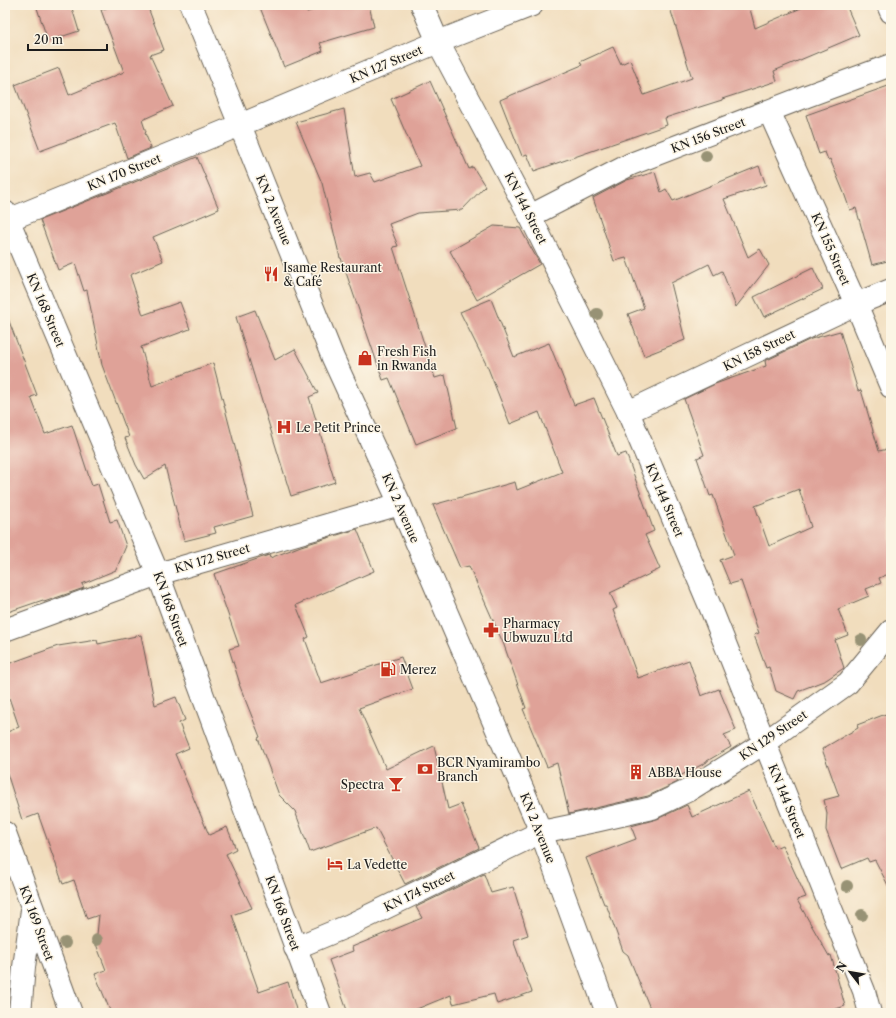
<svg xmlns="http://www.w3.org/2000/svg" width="896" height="1018" font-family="'Libre Caslon Text',serif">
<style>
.building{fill:#dfa298;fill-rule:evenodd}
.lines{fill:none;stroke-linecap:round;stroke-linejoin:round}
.minor-casing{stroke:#676054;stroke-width:24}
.secondary-casing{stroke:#676054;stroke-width:24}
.minor{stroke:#fff;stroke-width:22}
.secondary{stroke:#fff;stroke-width:22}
.tree{fill:#979274}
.labels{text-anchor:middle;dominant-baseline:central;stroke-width:3;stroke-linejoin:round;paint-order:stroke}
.street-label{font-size:12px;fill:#1c1c1c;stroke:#fcf5e5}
.poi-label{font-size:12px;fill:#1c1c1c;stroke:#fcf5e5;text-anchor:start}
</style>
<rect width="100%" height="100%" fill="#fcf5e5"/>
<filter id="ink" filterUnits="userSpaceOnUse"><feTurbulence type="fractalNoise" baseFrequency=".025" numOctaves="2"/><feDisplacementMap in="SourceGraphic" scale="8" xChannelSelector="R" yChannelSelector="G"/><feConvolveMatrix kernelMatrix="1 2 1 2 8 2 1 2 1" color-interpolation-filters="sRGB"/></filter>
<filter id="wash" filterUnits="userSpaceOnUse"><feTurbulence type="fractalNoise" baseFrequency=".012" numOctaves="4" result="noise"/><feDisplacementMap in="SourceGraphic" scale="16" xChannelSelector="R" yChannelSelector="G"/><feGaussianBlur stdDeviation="0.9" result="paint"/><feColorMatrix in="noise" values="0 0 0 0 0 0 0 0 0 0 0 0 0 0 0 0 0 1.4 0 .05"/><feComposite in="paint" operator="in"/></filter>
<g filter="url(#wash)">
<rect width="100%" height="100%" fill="#f1ddbd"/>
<g id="blocks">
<g class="building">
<polygon points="36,5 71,5 79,31 48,41"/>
<polygon points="114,5 147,5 164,50 150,55 173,106 142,120 146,132 145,133 151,148 127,158 115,123 40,151 15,85 59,68 69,95 124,72 101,10"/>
<polygon points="259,5 304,5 307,12 330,5 369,5 374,27 320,43 323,51 284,67"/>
<polygon points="669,5 749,5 755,28 808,5 846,5 859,35 774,71 777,81 722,99 722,100 665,118 667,125 534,171 527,154 522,156 500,100 582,65 580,62 613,47 621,64 630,60 644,95 692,78"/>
<polygon points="430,81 469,169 473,167 485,186 462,210 418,213 389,224 398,246 393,247 435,378 445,375 457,428 416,444 389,378 383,380 341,258 340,258 322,183 296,122 344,109 355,177 370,173 375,182 420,166 391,99"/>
<polygon points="891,85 891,260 872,265 856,208 850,210 844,193 830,159 828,160 825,152 819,154 806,115"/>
<polygon points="197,157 219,209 153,237 163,261 130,275 143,315 180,302 190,329 141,347 152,386 213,363 253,516 214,527 216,533 184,541 165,466 144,479 136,465 125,438 129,437 102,365 87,290 84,291 75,263 58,270 40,220"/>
<polygon points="759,166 766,185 724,199 748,257 760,249 769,265 736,307 722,271 714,275 709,264 671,283 685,340 644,356 628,314 644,308 626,258 614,261 593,198 627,180 655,172 661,192 666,189 673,201"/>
<polygon points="494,226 520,228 540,264 477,300 450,251"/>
<polygon points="813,268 823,289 764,317 754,297"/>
<polygon points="491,299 514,357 549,343 574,405 594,398 617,456 626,453 654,531 645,535 660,569 610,593 617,608 613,610 638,678 689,660 701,696 719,689 736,730 724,735 731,747 707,761 707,762 676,778 678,782 648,796 569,814 557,763 547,767 523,709 526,708 504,645 469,566 460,568 433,505 515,482 517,490 562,472 539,412 510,424 488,368 460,312"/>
<polygon points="255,310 275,360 295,349 318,393 309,397 335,482 291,496 236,317"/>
<polygon points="7,316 37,395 31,397 45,434 72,425 92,486 98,484 110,522 117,520 126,546 116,570 82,584 84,588 44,602 43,600 5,613 5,317"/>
<path d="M840 331 858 391 861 390 879 451 888 449 891 461V573L879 578 881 583 866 589 869 596 838 609 848 635 835 640 844 668 826 680 798 691 794 699 776 691 769 667 766 668 754 635 759 633 741 581 730 584 720 560 734 555 713 495 710 496 697 458 704 455 684 399 715 384 766 366 765 361 811 339ZM799 489 811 527 769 546 755 506Z"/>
<polygon points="357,529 374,571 296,605 309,637 305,639 321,683 401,657 413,689 359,708 386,769 434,746 448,809 461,804 479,848 405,884 376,828 310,852 295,811 279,795 258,738 260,737 239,684 240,684 229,649 239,646 214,574 269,555 270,558 301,546"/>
<polygon points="141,635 155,705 176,697 185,720 179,723 189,748 175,754 209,835 227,827 236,849 226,854 252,908 232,915 259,992 288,982 297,1013 111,1013 95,974 106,970 96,944 99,915 87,919 74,880 63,884 38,814 22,820 5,767 5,733 19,727 5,686 5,665 58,646 97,640 98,644"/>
<polygon points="891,712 891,891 875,860 869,862 867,858 841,869 826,830 827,813 824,800 839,796 822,749 858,728 857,725"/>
<polygon points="749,791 775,848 782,845 806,897 797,900 829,956 831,955 845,1006 824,1013 652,1013 628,955 623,951 606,904 604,904 586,858 636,839 631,826 657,819 687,805 692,817"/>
<polygon points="484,874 491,893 513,887 528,935 513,940 532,992 497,1004 494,994 453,1004 451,995 407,1013 348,1013 329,960 353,951 352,947 422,918 416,907"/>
</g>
</g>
</g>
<g filter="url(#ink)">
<use href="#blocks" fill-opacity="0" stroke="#676054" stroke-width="1"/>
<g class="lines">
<g class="minor-casing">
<g id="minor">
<polyline points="422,5 438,42 530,216 628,412 712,611 864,991 870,1013"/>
<polyline points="888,5 891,12"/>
<polyline points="769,111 856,304 891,387"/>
<polyline points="5,212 158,574 320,1013"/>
<polyline points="530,216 631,164 807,96 891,65"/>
<polyline points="8,220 240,125 438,42 532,5"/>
<polyline points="628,412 856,304 891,290"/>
<polyline points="5,630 158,574 400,504"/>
<polyline points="5,833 71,1013"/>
<polyline points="295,948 350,925 541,832 595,821 652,808 689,790 764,743 848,683 891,631"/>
<polyline points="20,1013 24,967 32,910"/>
</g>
</g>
<g class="secondary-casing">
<polyline id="secondary" points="191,5 240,125 333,358 400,504 541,832 607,1013"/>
</g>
<use href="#minor" class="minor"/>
<use href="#secondary" class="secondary"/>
</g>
<g class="tree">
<circle cx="706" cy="156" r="6"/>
<circle cx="597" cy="314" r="6"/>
<circle cx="861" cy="640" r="6"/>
<circle cx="847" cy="886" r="6"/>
<circle cx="862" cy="915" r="6"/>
<circle cx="97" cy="940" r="6"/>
<circle cx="65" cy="943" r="6"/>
</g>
</g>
<defs>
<g id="restaurant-bare" transform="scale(1.2)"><path d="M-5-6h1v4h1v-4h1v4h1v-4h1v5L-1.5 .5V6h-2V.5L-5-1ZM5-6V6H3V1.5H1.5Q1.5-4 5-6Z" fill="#c8321e" stroke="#fcf5e5" stroke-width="2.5" paint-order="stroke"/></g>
<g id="shop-bare" transform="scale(1.2)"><path d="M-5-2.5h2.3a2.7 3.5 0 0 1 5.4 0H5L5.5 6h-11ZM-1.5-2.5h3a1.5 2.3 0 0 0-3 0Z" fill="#c8321e" stroke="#fcf5e5" stroke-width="2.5" paint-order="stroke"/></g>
<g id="hospital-bare" transform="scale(1.2)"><path d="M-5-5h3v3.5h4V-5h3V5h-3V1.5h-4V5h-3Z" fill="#c8321e" stroke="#fcf5e5" stroke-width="2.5" paint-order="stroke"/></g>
<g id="pharmacy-bare" transform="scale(1.2)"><path d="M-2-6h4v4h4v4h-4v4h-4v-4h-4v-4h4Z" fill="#c8321e" stroke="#fcf5e5" stroke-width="2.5" paint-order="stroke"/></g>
<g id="fuel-bare" transform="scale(1.2)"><path d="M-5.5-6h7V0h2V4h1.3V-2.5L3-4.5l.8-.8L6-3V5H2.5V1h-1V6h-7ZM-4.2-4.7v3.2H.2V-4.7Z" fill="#c8321e" stroke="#fcf5e5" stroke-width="2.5" paint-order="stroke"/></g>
<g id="bank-bare" transform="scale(1.2)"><path d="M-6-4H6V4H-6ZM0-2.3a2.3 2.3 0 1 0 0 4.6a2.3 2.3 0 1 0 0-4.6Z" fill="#c8321e" stroke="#fcf5e5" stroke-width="2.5" paint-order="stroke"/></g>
<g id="building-bare" transform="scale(1.2)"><path d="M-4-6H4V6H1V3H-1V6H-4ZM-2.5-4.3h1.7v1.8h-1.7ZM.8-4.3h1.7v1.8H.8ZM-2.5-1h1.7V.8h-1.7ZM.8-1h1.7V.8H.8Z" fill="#c8321e" stroke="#fcf5e5" stroke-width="2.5" paint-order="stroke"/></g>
<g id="bar-bare" transform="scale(1.2)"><path d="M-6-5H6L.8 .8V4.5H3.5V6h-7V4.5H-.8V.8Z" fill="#c8321e" stroke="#fcf5e5" stroke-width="2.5" paint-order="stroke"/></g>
<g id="hotel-bare" transform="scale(1.2)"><path d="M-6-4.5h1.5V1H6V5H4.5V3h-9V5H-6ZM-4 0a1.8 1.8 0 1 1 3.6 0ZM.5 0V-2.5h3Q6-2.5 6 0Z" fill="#c8321e" stroke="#fcf5e5" stroke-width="2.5" paint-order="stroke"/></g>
</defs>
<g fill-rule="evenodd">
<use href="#restaurant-bare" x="271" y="274"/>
<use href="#shop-bare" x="365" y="358"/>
<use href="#hospital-bare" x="284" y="427"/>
<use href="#pharmacy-bare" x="491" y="630"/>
<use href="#fuel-bare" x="388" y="669"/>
<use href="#bank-bare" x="425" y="769"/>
<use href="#building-bare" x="636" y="772"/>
<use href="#bar-bare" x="396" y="784"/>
<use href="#hotel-bare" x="335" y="864"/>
</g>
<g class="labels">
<g class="street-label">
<text transform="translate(386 64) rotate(-23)">KN 127 Street</text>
<text transform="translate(708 135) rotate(-21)">KN 156 Street</text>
<text transform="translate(124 172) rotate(-22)">KN 170 Street</text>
<text transform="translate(526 208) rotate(63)">KN 144 Street</text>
<text transform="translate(274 210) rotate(68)">KN 2 Avenue</text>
<text transform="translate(831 249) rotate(66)">KN 155 Street</text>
<text transform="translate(46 310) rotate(67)">KN 168 Street</text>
<text transform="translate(759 350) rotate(-26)">KN 158 Street</text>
<text transform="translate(665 500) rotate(67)">KN 144 Street</text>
<text transform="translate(401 508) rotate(66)">KN 2 Avenue</text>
<text transform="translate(212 558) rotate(-16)">KN 172 Street</text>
<text transform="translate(171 609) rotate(70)">KN 168 Street</text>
<text transform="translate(773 735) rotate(-34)">KN 129 Street</text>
<text transform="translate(787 801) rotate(68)">KN 144 Street</text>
<text transform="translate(538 828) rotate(68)">KN 2 Avenue</text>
<text transform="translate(419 891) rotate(-26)">KN 174 Street</text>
<text transform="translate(283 913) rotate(70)">KN 168 Street</text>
<text transform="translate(37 923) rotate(70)">KN 169 Street</text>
</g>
<g class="poi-label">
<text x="283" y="267">Isame Restaurant<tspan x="283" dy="14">&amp; Café</tspan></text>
<text x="377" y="351">Fresh Fish<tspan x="377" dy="14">in Rwanda</tspan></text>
<text x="296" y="427">Le Petit Prince</text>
<text x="503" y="623">Pharmacy<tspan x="503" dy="14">Ubwuzu Ltd</tspan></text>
<text x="400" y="669">Merez</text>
<text x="437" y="762">BCR Nyamirambo<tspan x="437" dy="14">Branch</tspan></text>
<text x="648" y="772">ABBA House</text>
<text x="384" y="784" text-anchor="end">Spectra</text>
<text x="347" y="864">La Vedette</text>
</g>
</g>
<rect width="896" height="1018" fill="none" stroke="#fcf5e5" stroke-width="20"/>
<g transform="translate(850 972) rotate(301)" stroke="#fcf5e5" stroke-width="3" paint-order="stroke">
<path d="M0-3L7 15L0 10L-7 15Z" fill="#1c1c1c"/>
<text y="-6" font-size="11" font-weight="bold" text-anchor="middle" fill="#1c1c1c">N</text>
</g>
<path d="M28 44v6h79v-6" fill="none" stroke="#1c1c1c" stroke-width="2"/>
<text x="34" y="44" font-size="12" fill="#1c1c1c" stroke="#fcf5e5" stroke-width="3" paint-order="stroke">20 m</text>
</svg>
